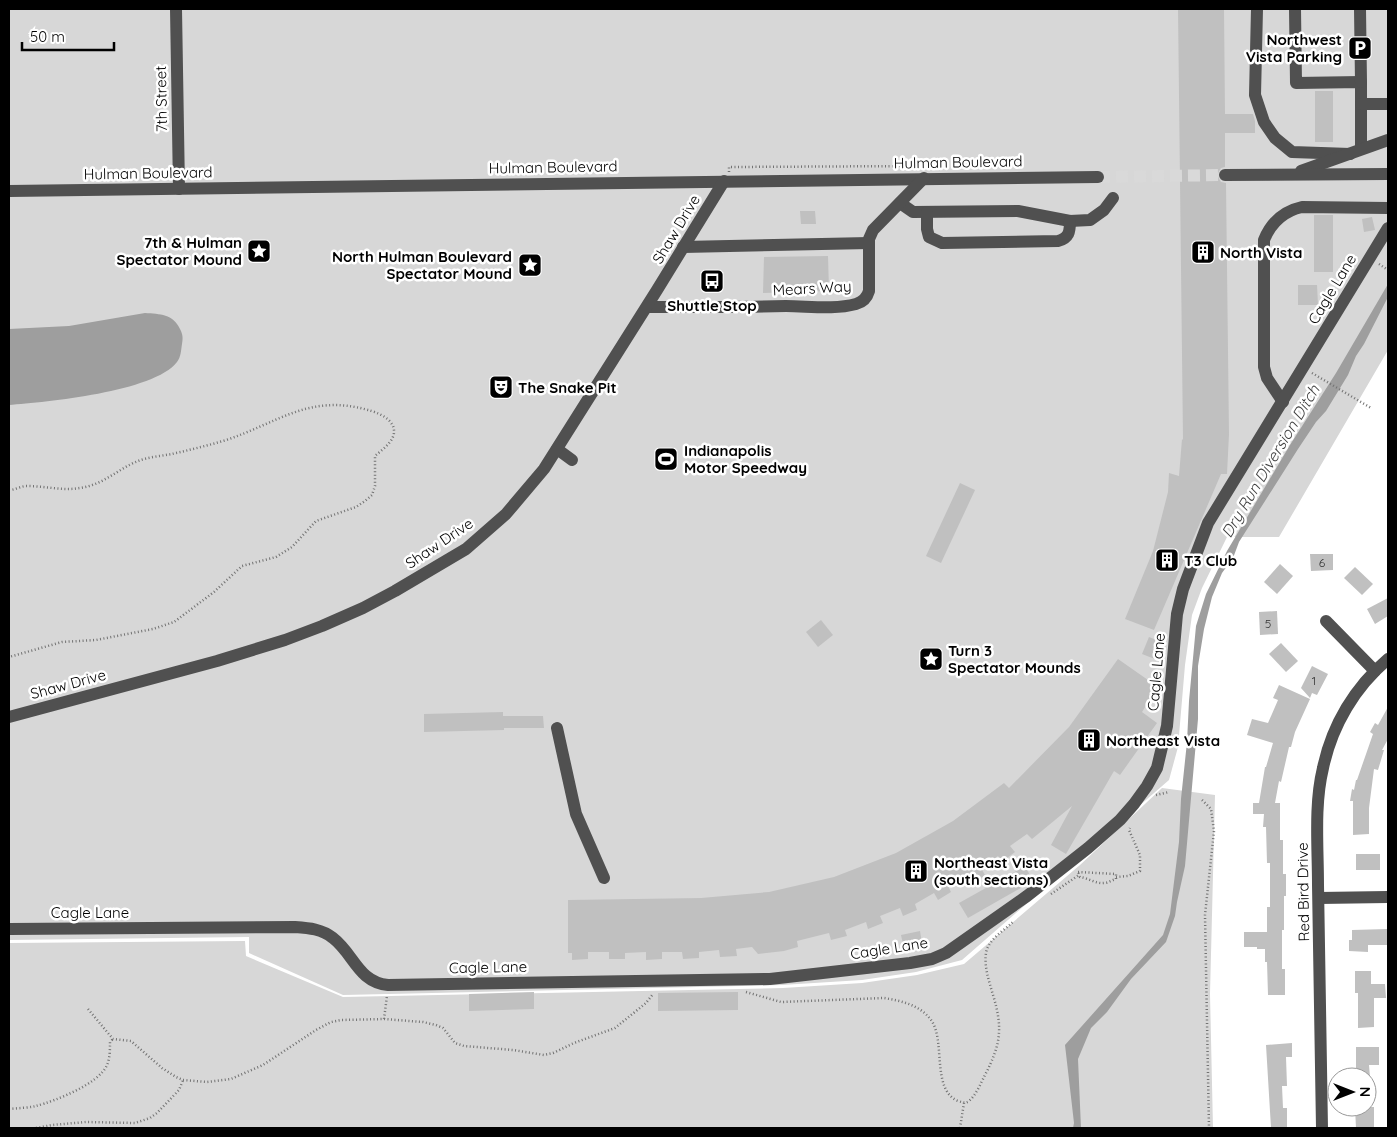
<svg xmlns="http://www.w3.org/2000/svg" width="1397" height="1137" font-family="Quicksand,sans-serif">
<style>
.green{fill:#d7d7d7}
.water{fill:#9e9e9e}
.building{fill:#c0c0c0}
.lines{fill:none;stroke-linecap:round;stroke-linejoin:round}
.minor-tunnel{stroke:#d9d9d9;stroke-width:12;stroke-dasharray:12 6;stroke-linecap:butt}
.path{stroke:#727272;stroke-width:2.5;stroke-dasharray:1 2.5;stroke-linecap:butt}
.minor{stroke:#505050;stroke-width:12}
.labels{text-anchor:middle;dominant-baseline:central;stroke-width:5;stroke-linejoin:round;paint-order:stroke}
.number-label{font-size:12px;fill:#303030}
.poi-label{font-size:15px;font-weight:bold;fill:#000;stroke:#fff;text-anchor:start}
.street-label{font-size:15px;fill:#000;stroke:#fff}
.water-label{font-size:16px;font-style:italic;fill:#3f3f3f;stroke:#fff}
</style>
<rect width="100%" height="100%" fill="#fff"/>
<g class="green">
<polygon points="9,9 1388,9 1388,350 1279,537 1227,537 1202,588 1192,615 1185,665 1178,747 1169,780 962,960 916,972 862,980 782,985 343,995 249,953 249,937 9,940"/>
<polygon points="1162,788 1215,795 1210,994 1213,1128 9,1128 9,943 245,941 246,956 343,997 783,988 862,983 917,975 964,964 1080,865"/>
</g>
<g class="water">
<polygon points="1388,284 1388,297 1364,344 1356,356 1348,375 1326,411 1316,422 1298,449 1239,542 1233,558 1222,573 1212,597 1204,629 1198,666 1198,719 1185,866 1177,902 1175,916 1166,942 1131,979 1107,1012 1091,1028 1078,1059 1081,1128 1073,1128 1074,1123 1065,1045 1163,935 1170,914 1179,842 1181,799 1187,742 1189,701 1196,626 1206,594 1227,551 1290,445 1336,373"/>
<path d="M145 313C160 314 173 314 180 329 183 335 183 338 182 344 181 350 181 357 177 362 154 392 46 402 9 405V329L69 326Z"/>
</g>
<g class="building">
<polygon points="1178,9 1224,9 1225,114 1253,114 1255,121 1255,133 1225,133 1225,167 1221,168 1217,175 1221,182 1226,183 1229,434 1227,474 1221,474 1154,630 1125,619 1153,551 1168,492 1169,473 1179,476 1182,439 1183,440"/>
<rect x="1315" y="91" width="18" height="51"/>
<polygon points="800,211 815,211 816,224 801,224"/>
<rect x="1314" y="215" width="19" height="57"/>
<polygon points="1372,217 1375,230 1364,232 1362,219"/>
<polygon points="828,256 829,291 763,293 764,257"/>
<polygon points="1298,285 1317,285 1318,305 1298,305"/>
<polygon points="960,483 975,490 941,563 926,556"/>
<polygon points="1310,554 1333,554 1333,570 1311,571"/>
<polygon points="1280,564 1293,576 1277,594 1264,582"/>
<polygon points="1355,567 1373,584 1362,595 1344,578"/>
<polygon points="1388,598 1388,616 1375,624 1367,609"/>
<polygon points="1277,611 1278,634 1260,635 1259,612"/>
<polygon points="821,620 833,635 818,647 806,632"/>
<polygon points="1149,637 1166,644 1160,661 1142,654"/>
<polygon points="1281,643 1298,661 1286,672 1269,654"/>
<polygon points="1118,659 1158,687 1142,712 1157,723 1120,775 1114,771 1066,854 1051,845 1072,806 1032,839 1027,834 1010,846 1015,852 1002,862 998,856 981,868 985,875 971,885 966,876 948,886 951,892 938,900 934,893 915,904 917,910 903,916 900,908 880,916 883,923 868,929 866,922 845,930 847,936 831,940 829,933 797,941 798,947 784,951 758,954 752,947 736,949 737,956 720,957 719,950 699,952 699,958 683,959 682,952 662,952 662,959 646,960 646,952 625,953 625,959 609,959 609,952 588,952 588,959 572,960 572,953 568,953 568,900 701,898 769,892 834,877 896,853 953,821 1004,783 1009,788 1069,727"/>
<polygon points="1312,666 1328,674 1317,695 1312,693 1310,698 1301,688"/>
<polygon points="1279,685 1310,699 1295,732 1291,747 1289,747 1281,782 1279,781 1275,803 1280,803 1280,840 1283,840 1283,874 1286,874 1286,896 1284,896 1284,930 1282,930 1282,969 1285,969 1285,995 1268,995 1267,962 1265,962 1265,949 1257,949 1257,947 1244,947 1244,932 1267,932 1267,907 1270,907 1270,863 1267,863 1266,827 1263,827 1264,814 1253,814 1253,803 1259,803 1265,767 1266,767 1273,743 1247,735 1252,719 1268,723 1278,700 1273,698"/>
<polygon points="1388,707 1388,739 1382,750 1384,750 1378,770 1374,769 1369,808 1369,834 1353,835 1353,801 1350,801 1352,789 1354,790 1356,780 1357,780 1373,734 1370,732 1375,723 1378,725"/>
<polygon points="503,712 503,716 543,716 544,728 504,728 504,730 424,732 424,714"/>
<rect x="1356" y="854" width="24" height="16"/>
<polygon points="1025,866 1033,881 968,918 959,903"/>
<polygon points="1388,929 1388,945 1368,945 1368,952 1349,951 1349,940 1352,940 1352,930"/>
<polygon points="920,931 923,950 905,953 901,935"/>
<polygon points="1355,971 1371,971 1371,984 1385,984 1386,998 1374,998 1374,1027 1358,1028 1358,993 1355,993"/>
<polygon points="534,992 534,1009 469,1011 469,994"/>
<polygon points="738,992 738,1010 658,1011 658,993"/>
<polygon points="1292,1043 1292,1057 1286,1057 1287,1086 1282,1086 1283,1108 1287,1108 1287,1128 1271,1128 1266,1045"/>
<polygon points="1356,1047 1379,1047 1379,1065 1369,1065 1370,1077 1356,1077"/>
<polygon points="1355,1107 1374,1107 1374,1128 1356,1128"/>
</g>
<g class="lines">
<polyline class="minor-tunnel" points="1098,177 1225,175"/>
<g class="path">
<polyline points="729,172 729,167 922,166"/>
<polyline points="1379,264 1388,270"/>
<polyline points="1312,373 1371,408"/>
<path d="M9 490C15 490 21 486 27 486 45 486 63 491 80 488 103 485 118 469 138 461 148 457 161 456 172 454 189 450 206 446 223 441 277 424 308 393 368 410 376 412 389 417 393 426 398 439 384 448 375 456V486L372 495 365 501 356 507 316 521 292 547 276 557 242 566 214 592 174 622 153 629 96 640 62 642 9 657"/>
<polyline points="1156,795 1169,792"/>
<polyline points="1202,800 1211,809 1214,831 1205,915 1209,1128"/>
<path d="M1078 872 1116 874V879C1112 880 1108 883 1104 883 1096 884 1088 878 1080 877Z"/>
<polyline points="1116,877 1128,876 1140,871 1140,855 1129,830 1130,828"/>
<polyline points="1051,894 1079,875"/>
<path d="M746 992 781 1002 884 998C902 1001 920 1005 931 1020 946 1040 931 1090 958 1101 962 1102 965 1104 969 1101 976 1095 981 1083 985 1075 1001 1044 1003 1028 993 995 989 981 984 967 986 953 988 940 1003 931 1013 922"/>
<polyline points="88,1009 113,1039 131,1041 162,1068 176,1077 183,1080 207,1082 231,1079 263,1065 316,1030 331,1022 341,1020 384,1019 387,996"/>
<polyline points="384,1019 423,1022 436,1025 443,1028 455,1043 464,1046 513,1050 544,1055 553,1053 574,1043 615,1028 646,1003 653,994"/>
<path d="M9 1109C18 1108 28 1108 36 1106 55 1101 99 1084 107 1065 110 1058 110 1049 110 1042L113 1039"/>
<polyline points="36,1128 52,1125 86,1122 135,1123 150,1118 157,1113 179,1090 183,1080"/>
<polyline points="960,1128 964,1103"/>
</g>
<g class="minor">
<polyline points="176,9 179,189"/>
<polyline points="1257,9 1255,95 1264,122 1275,138 1292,152 1350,154"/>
<polyline points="1295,9 1296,83 1361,82 1361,149"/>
<polyline points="1360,9 1361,82"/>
<polyline points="1361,104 1388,104"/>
<polyline points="1301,171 1388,140"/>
<polyline points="1225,175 1388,174"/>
<polyline points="9,191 1098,177"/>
<polyline points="900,203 913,212 1018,211 1070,221 1090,220 1104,210 1113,198"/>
<path d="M927 212V229L929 237 942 243 1058 241C1069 238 1070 232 1070 221"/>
<polyline points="683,247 869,243"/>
<path d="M647 307C693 307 740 307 786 306 808 306 834 310 856 304 863 302 867 298 869 291V239L873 230 924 178"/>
<path d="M1283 402 1267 378 1264 367V240C1271 223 1284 211 1302 207L1388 208"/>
<polyline points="557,449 572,460"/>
<polyline points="1326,621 1375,671"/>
<polyline points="9,717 217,661 285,640 322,626 363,608 395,591 466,549 506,514 544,469 657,290 724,181"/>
<polyline points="557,728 576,814 604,878"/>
<polyline points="1319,898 1388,897"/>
<path d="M9 929 295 927C309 928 322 929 333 938 354 954 358 982 388 985L770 979 910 963 932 959 946 953 1027 896 1088 848 1120 820 1134 804 1147 786 1157 768 1167 726 1177 614 1183 589 1208 523 1388 228"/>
<path d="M1322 1128C1321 1047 1319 966 1318 885 1318 846 1314 805 1323 768 1332 725 1355 687 1388 659"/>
</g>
</g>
<defs>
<g id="parking-square" transform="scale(1.25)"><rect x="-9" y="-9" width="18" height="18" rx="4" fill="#000" stroke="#fff"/><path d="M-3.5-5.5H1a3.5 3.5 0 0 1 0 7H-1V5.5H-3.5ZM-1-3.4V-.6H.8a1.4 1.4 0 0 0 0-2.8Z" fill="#fff"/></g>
<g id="sight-square" transform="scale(1.25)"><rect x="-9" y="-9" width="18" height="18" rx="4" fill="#000" stroke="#fff"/><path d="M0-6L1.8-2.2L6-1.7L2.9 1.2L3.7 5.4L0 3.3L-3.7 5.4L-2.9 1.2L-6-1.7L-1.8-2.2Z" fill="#fff"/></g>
<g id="building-square" transform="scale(1.25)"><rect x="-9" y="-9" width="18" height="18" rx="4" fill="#000" stroke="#fff"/><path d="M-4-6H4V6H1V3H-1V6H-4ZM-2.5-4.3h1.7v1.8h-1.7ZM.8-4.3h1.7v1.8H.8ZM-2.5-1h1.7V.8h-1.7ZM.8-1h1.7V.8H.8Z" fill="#fff"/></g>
<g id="bus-square" transform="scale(1.25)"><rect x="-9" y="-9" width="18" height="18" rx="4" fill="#000" stroke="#fff"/><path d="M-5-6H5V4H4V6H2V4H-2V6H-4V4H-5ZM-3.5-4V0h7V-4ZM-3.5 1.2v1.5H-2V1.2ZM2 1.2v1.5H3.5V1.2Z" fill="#fff"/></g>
<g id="theatre-square" transform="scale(1.25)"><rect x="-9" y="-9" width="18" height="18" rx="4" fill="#000" stroke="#fff"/><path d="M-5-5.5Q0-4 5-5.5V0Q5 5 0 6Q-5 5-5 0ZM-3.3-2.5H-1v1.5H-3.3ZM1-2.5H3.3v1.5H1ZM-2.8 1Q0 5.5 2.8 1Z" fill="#fff"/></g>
<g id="stadium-square" transform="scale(1.25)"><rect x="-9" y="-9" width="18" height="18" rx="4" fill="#000" stroke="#fff"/><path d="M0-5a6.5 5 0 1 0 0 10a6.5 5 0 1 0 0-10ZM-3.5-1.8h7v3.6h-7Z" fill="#fff"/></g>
</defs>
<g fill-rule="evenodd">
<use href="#parking-square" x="1360" y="48"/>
<use href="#sight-square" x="259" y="251"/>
<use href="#building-square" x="1203" y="252"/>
<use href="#sight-square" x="530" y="265"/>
<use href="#bus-square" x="712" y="281"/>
<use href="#theatre-square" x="501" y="387"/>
<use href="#stadium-square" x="666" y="459"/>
<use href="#building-square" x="1167" y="560"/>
<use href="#sight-square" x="931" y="659"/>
<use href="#building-square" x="1089" y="740"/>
<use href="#building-square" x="916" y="871"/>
</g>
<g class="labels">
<g class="number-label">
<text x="1322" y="562">6</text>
<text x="1268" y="623">5</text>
<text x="1314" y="680">1</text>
</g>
<g class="poi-label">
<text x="1342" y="39" text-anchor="end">Northwest<tspan x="1342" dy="17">Vista Parking</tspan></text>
<text x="242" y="242" text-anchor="end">7th &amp; Hulman<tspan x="242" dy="17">Spectator Mound</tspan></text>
<text x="1220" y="252">North Vista</text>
<text x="512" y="256" text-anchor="end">North Hulman Boulevard<tspan x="512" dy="17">Spectator Mound</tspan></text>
<text x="712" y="305" text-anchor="middle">Shuttle Stop</text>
<text x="518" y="387">The Snake Pit</text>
<text x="684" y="450">Indianapolis<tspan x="684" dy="17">Motor Speedway</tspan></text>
<text x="1184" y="560">T3 Club</text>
<text x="948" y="650">Turn 3<tspan x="948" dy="17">Spectator Mounds</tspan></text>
<text x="1106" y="740">Northeast Vista</text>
<text x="934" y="862">Northeast Vista<tspan x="934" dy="17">(south sections)</tspan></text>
</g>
<g class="street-label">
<text transform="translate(161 99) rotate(-91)">7th Street</text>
<text transform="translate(958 162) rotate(-1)">Hulman Boulevard</text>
<text transform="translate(553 167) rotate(-1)">Hulman Boulevard</text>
<text transform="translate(148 173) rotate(-1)">Hulman Boulevard</text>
<text transform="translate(676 229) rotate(-59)">Shaw Drive</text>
<text transform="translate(812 288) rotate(-3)">Mears Way</text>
<text transform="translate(1332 289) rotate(-59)">Cagle Lane</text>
<text transform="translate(439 543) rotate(-34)">Shaw Drive</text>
<text transform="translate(1156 672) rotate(-85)">Cagle Lane</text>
<text transform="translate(68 684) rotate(-15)">Shaw Drive</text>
<text transform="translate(1303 892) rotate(-91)">Red Bird Drive</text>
<text x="90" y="912">Cagle Lane</text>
<text transform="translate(889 948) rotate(-9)">Cagle Lane</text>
<text transform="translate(488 967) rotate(-1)">Cagle Lane</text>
</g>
<g class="water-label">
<text transform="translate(1270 461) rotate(-59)">Dry Run Diversion Ditch</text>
</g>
</g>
<rect width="1397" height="1137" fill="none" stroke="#000000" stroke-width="20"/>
<g transform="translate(1352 1092) rotate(90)"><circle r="24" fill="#ffffff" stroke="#999999"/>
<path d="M0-4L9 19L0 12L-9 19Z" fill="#000000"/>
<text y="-8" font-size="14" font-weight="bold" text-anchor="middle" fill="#000000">N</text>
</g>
<path d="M22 42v8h92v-8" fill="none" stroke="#000000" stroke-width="2.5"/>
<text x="30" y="42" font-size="15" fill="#000000" stroke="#ffffff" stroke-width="4" paint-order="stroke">50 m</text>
</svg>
